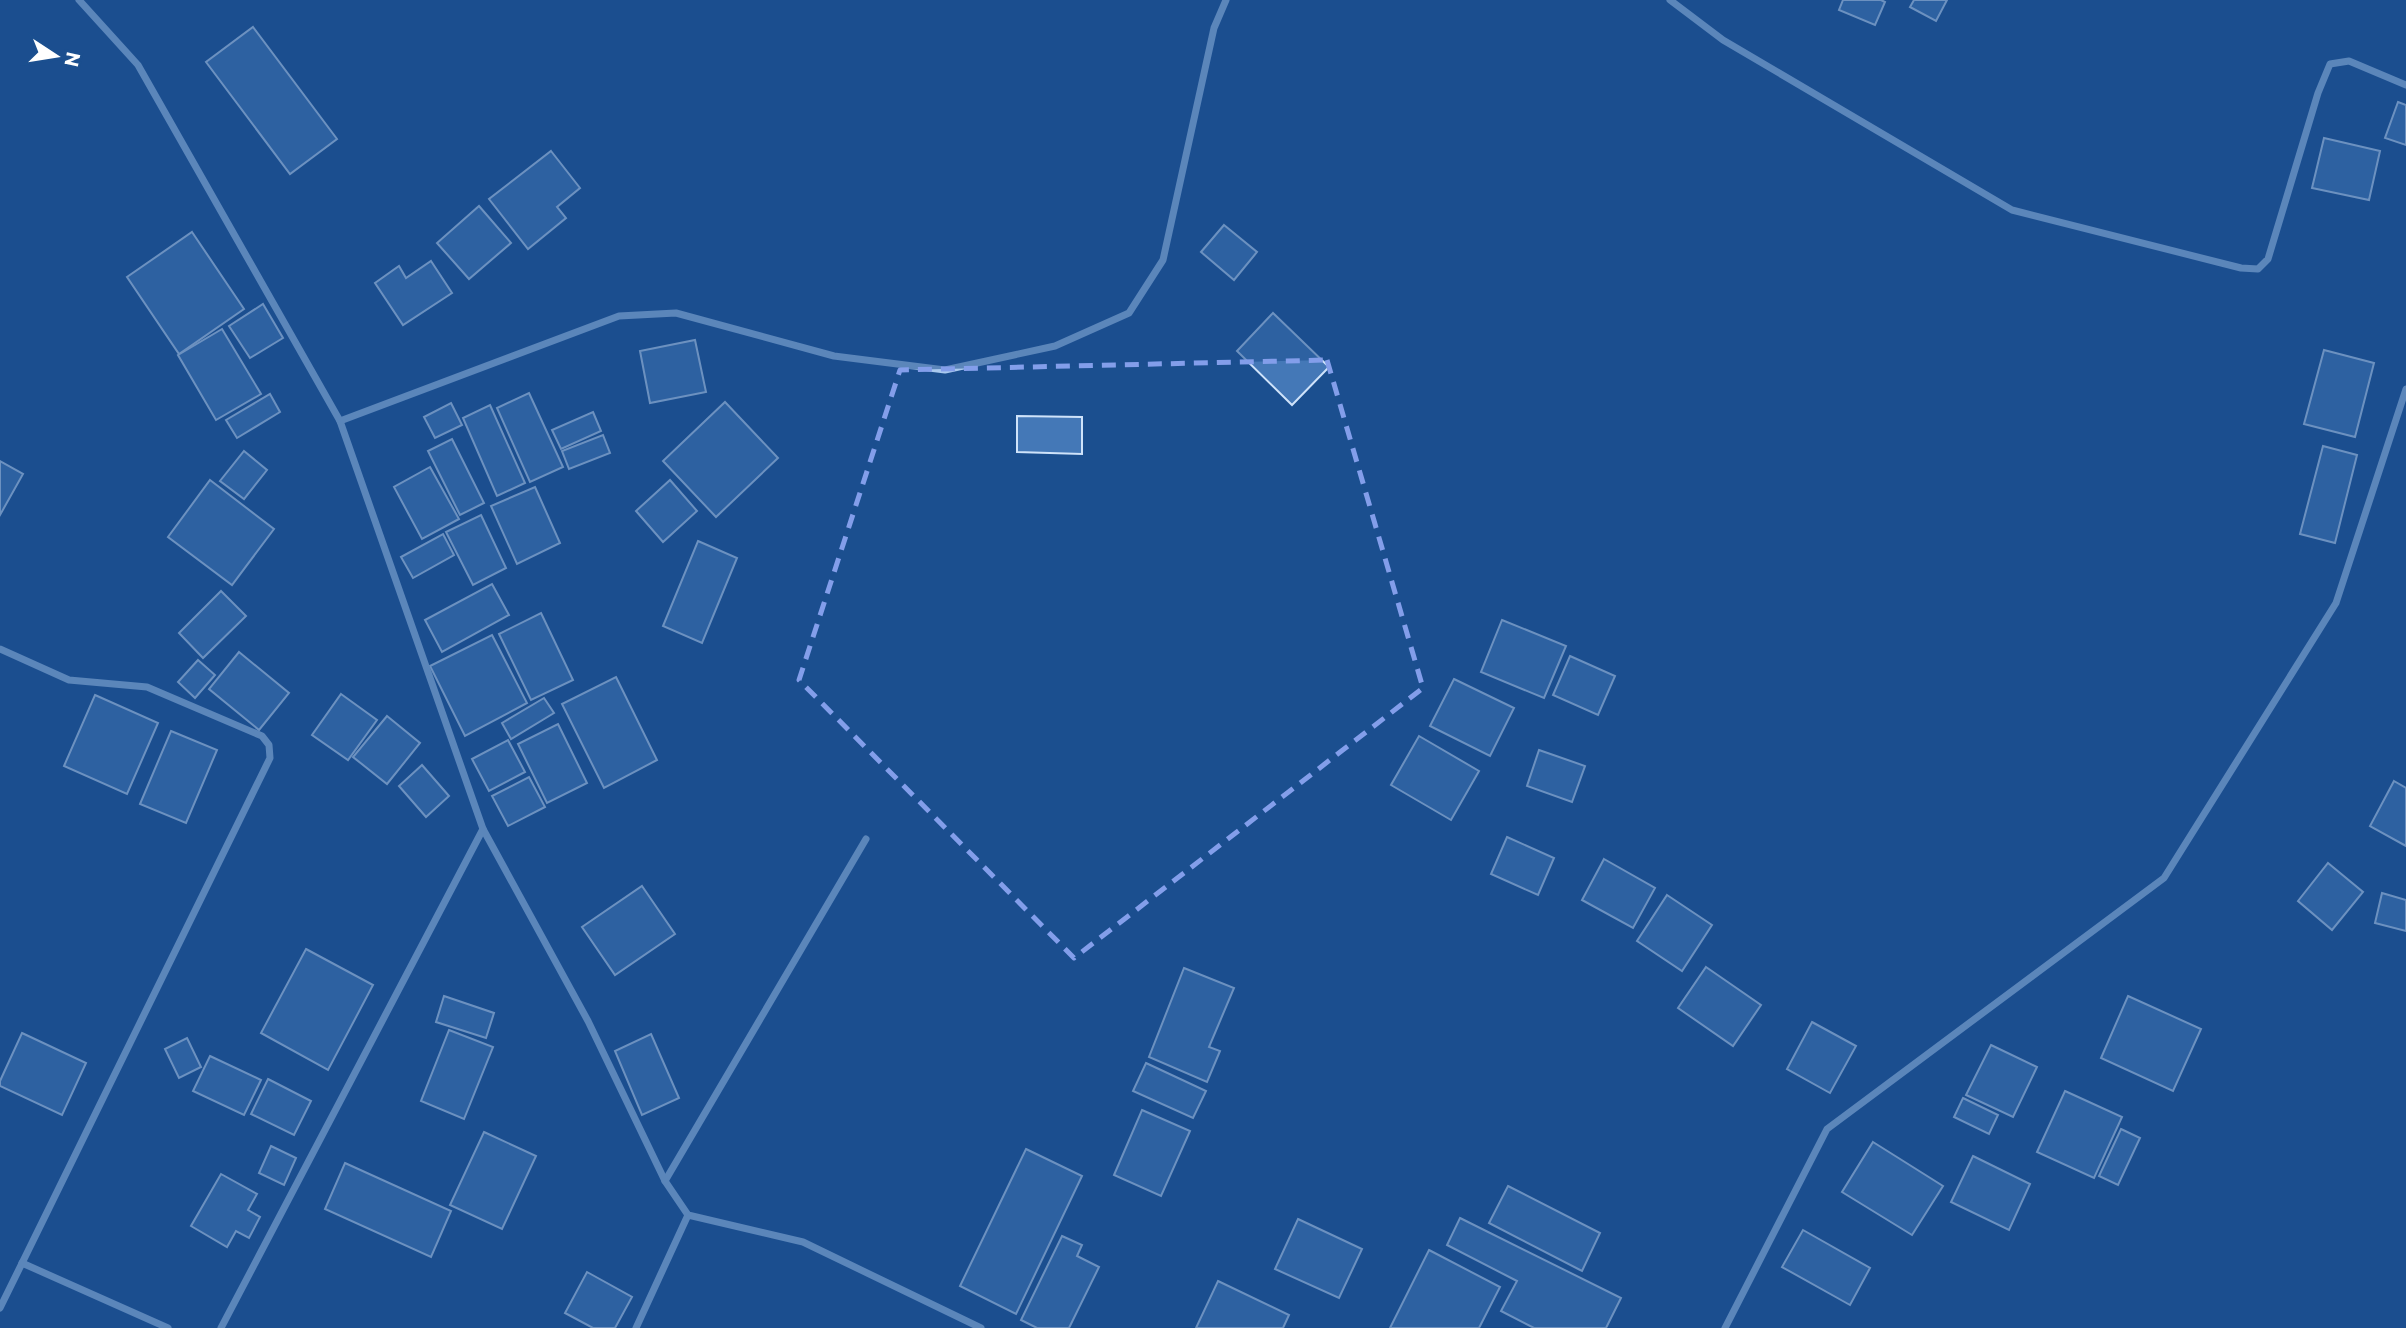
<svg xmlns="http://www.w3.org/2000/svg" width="2406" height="1328" font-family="Commissioner,sans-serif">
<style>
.building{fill:#4478b7;stroke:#cfe3fa;stroke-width:2}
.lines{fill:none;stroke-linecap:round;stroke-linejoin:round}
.street{stroke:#a9c9ee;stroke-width:7}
.marked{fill:none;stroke:#839eea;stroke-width:5;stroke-dasharray:14 9;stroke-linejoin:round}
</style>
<rect width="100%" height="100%" fill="#1b4f8f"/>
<g class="building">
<polygon points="1843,0 1881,0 1885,2 1875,25 1839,10"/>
<polygon points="1914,0 1947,0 1936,21 1910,7"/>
<polygon points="253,27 337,139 290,174 206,62"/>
<polygon points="2398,102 2406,105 2406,145 2385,138"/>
<polygon points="2324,138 2380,151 2369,200 2312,188"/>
<polygon points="551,151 580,188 557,207 566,218 528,249 489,199"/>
<polygon points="479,206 511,243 469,279 437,243"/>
<polygon points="1224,225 1257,252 1234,280 1201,252"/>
<polygon points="192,232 244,309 179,354 127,277"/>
<polygon points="431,261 452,293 403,325 375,283 399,266 406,278"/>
<polygon points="263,304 283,338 250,358 229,326"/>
<polygon points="1273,313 1329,367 1292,405 1237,351"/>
<polygon points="222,329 261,394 216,420 178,355"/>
<polygon points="695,340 706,392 650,403 640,351"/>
<polygon points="2324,350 2374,363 2355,437 2304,424"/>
<polygon points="529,393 563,467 530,482 497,408"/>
<polygon points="270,394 280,412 237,438 226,420"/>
<polygon points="725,402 778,458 716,517 663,461"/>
<polygon points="451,403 462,425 435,438 424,417"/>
<polygon points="490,405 525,483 497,496 463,418"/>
<polygon points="593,412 601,431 561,449 552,430"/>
<polygon points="1017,416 1082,417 1082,454 1017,452"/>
<polygon points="603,435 610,453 569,469 562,451"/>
<polygon points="452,439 484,503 460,515 428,451"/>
<polygon points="2323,446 2357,455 2335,543 2300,534"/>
<polygon points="244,451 267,470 244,499 220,481"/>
<polygon points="0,461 23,474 0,515"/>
<polygon points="430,467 459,519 422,539 394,487"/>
<polygon points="210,480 274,529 232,585 168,537"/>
<polygon points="670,480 697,511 663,542 636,511"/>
<polygon points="535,487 560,543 517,564 491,506"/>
<polygon points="481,515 506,568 473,585 446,532"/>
<polygon points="443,534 454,555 413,578 401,557"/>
<polygon points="698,541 737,558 702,643 663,626"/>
<polygon points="492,584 509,615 442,652 425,620"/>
<polygon points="221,591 246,616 203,658 179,633"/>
<polygon points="541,613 573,680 531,700 499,634"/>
<polygon points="1502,620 1566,646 1544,698 1481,672"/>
<polygon points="492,635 527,703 465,736 430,666"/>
<polygon points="239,652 289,693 259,730 209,689"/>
<polygon points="1570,656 1615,676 1598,715 1553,695"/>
<polygon points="198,660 215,675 195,698 178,682"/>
<polygon points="616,677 657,760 604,788 562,704"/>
<polygon points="1454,679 1514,708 1490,756 1430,726"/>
<polygon points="341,694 377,720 348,760 312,735"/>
<polygon points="95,695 158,723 127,794 64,766"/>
<polygon points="544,698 554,713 511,739 502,723"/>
<polygon points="387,716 420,743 387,784 353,757"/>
<polygon points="558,724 587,783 547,803 518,744"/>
<polygon points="171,731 217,750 186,823 140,804"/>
<polygon points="1419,736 1479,771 1451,820 1391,785"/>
<polygon points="508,740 525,772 489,791 472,759"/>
<polygon points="1539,750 1585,766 1572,802 1527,786"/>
<polygon points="422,765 449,796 426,817 399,786"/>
<polygon points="529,777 545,807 508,826 492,796"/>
<polygon points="2394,781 2406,788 2406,846 2370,826"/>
<polygon points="1507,837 1554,858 1538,895 1491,874"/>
<polygon points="1604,859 1655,888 1633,928 1582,900"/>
<polygon points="2328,863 2363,892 2332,930 2298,901"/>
<polygon points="642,886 675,934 615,975 582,927"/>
<polygon points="2382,893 2406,900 2406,931 2375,923"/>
<polygon points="1667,895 1712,925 1682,971 1637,941"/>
<polygon points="306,949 373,985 328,1070 261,1033"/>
<polygon points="1706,967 1761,1005 1733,1046 1678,1008"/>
<polygon points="1184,968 1234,988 1209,1047 1220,1051 1207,1082 1149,1057"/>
<polygon points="444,996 494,1013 486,1038 436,1022"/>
<polygon points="2128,996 2201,1029 2173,1091 2101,1058"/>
<polygon points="1812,1022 1856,1046 1830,1093 1787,1069"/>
<polygon points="449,1030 493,1047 464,1119 421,1101"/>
<polygon points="22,1033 86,1063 62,1115 0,1086 0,1081"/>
<polygon points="651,1034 679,1098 642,1115 615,1051"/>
<polygon points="187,1038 201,1067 179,1078 165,1049"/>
<polygon points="1991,1045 2037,1067 2013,1117 1966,1095"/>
<polygon points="210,1056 261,1080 244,1115 193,1091"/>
<polygon points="1146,1063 1206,1091 1193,1118 1133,1091"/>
<polygon points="268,1079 311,1101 294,1135 251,1114"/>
<polygon points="2065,1091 2122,1117 2094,1178 2037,1152"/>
<polygon points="1963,1098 1998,1115 1989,1134 1954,1117"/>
<polygon points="1142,1110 1190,1131 1161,1196 1114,1175"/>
<polygon points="2121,1129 2140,1138 2118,1185 2099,1176"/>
<polygon points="484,1132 536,1156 502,1229 450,1205"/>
<polygon points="1873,1142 1943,1186 1912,1235 1842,1192"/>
<polygon points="271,1146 296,1158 284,1185 259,1173"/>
<polygon points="1026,1149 1082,1176 1016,1314 960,1286"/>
<polygon points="1973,1156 2030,1184 2009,1230 1951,1202"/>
<polygon points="345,1163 451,1211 431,1257 325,1209"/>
<polygon points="221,1174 257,1194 248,1210 260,1217 249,1238 236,1231 227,1247 191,1226"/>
<polygon points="1508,1186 1600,1233 1582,1271 1489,1223"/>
<polygon points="1460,1218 1621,1298 1606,1328 1534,1328 1501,1311 1517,1281 1447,1245"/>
<polygon points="1298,1219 1362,1249 1339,1298 1275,1269"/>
<polygon points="1803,1230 1870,1268 1850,1305 1782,1267"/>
<polygon points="1062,1236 1082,1245 1077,1256 1099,1267 1069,1328 1037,1328 1021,1320"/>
<polygon points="1429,1250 1500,1287 1479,1328 1390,1328"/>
<polygon points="587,1272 632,1297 615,1328 593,1328 565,1313"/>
<polygon points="1218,1281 1289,1315 1283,1328 1196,1328"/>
</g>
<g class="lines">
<g class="street">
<polyline points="79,0 138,65 340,421 483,829 588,1021 665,1181 688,1215 803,1242 981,1328"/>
<polyline points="1670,0 1723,40 2012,210 2241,268 2258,269 2268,259 2318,93 2330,64 2349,61 2406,85"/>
<polyline points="340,421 619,316 676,313 834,356 945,370 1055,346 1129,313 1163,260 1214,28 1226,0"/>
<polyline points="0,649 69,680 147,687 262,736 269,745 270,758 0,1308"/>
<polyline points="665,1181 866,839"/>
<polyline points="22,1263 168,1328"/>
<polyline points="221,1328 483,829"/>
<polyline points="636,1328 688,1215"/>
<polyline points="1725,1328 1827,1129 2164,878 2336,603 2406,389"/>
</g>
</g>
<path d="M0 0H2406V1328H0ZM1327 360 1423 688 1074 958 799 680 900 370Z" fill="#1b4f8f" fill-opacity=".55" fill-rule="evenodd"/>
<path class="marked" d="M1327 360 1423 688 1074 958 799 680 900 370Z"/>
<g transform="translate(56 56) rotate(102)" stroke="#1b4f8f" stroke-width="5" paint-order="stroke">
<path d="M0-5L12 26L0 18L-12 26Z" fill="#ffffff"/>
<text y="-10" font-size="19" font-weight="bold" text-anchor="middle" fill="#ffffff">N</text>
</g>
</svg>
